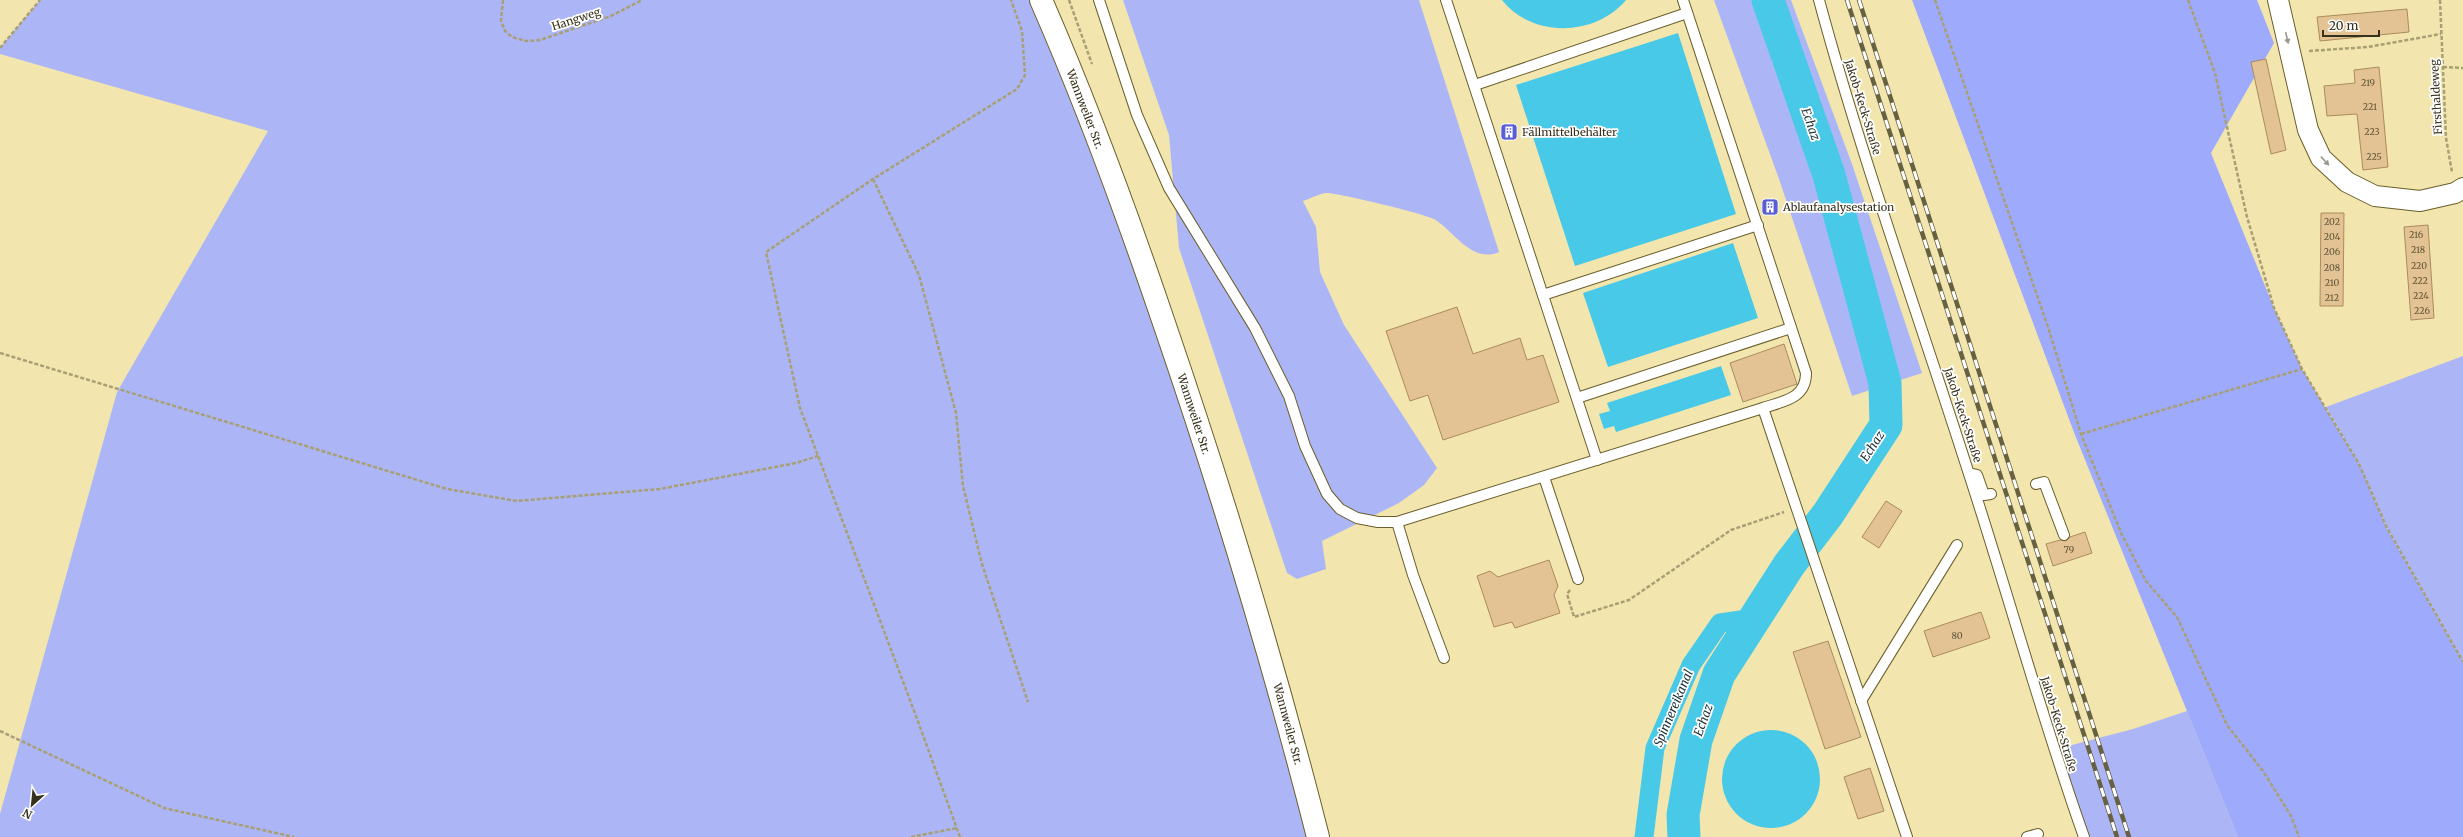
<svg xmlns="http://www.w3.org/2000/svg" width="2463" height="837" font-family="Merriweather,serif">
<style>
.green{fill:#acb6f7}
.forest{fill:#9eaafc}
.water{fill:#48c9e8}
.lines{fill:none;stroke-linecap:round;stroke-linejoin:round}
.canal{stroke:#48c9e8;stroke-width:19}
.river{stroke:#48c9e8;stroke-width:33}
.building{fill:#e3c393;stroke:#aa8b5d}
.service-casing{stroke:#6a5e2b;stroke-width:12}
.minor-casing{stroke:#6a5e2b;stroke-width:22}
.secondary-casing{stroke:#6a5e2b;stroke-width:24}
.path{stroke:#a89f74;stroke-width:2.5;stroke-dasharray:4 2;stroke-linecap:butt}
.service{stroke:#fff;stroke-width:10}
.minor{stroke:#fff;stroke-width:20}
.secondary{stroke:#fff;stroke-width:22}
.rail-casing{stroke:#676041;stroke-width:4.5}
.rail{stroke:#fff;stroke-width:3;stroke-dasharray:9;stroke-linecap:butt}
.oneway{fill:#9a988d}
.labels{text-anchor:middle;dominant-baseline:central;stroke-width:3.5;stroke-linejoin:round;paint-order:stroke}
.number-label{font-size:9px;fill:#615639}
.street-label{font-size:11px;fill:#36311b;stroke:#fff}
.poi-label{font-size:11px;fill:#36311b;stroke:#fff;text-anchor:start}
.water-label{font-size:12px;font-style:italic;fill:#172d33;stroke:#fff}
</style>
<rect width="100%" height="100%" fill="#f2e6ae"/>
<g class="green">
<polygon points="40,0 1044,0 1181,378 1309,837 0,837 0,814 117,392 268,131 0,54 0,48"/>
<path d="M1123 0H1419L1499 252C1472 264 1454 231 1434 219 1425 214 1339 193 1327 193 1320 193 1310 199 1303 201L1316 227 1320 272 1344 325 1437 468 1424 485 1399 503 1322 541 1326 569 1297 579 1287 573 1179 248 1169 135Z"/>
<polygon points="1714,0 1791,0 1852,164 1922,373 1852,396 1779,179"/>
<polygon points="2463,356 2463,662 2387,528 2359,464 2326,407"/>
<polygon points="2187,711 2238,837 2084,837 2053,750 2133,729"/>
</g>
<polygon class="forest" points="1912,0 2257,0 2274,43 2211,153 2274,308 2302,369 2359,464 2387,529 2463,662 2463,837 2238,837 2075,435"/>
<g class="water">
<path d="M1502 0H1626C1595 37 1532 38 1502 0Z"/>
<polygon points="1678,33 1736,214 1575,266 1516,85"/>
<polygon points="1733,243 1758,318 1608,367 1583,293"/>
<polygon points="1721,366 1731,395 1616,432 1614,426 1604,429 1599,414 1610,411 1607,403"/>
<circle cx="1771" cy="779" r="49"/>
</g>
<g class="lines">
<polyline class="canal" points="1644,837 1655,748 1691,665 1720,623 1755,618"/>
<polyline class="river" points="1684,837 1683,815 1696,740 1719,674 1789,565 1828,514 1886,425 1885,383 1829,175 1768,0"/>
</g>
<g class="building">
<polygon points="2407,9 2409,32 2320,41 2317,17"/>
<polygon points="2266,59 2286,150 2271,154 2251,62"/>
<polygon points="2379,67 2388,167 2363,170 2357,114 2327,116 2324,86 2355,83 2354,70"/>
<polygon points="2321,213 2344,213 2343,306 2320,306"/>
<polygon points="2428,225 2434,318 2411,320 2404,227"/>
<polygon points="1457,307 1473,354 1520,338 1527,360 1543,355 1559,402 1443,440 1428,395 1410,401 1386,331"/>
<polygon points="1784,344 1797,384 1743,402 1730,363"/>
<polygon points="1886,501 1902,511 1879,548 1862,537"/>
<polygon points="2085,532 2092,553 2053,566 2046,544 2060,540 2066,541 2070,537"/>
<polygon points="1549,560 1558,586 1554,595 1560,613 1515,628 1512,622 1494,627 1477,576 1490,571 1498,577"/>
<polygon points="1981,612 1990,638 1933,657 1924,631"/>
<polygon points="1828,641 1861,737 1825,749 1793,652"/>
<polygon points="1870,768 1884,811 1858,819 1844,777"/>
</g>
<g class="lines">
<g class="service-casing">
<g id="service">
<path d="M1099 0 1137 115 1169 188 1255 328 1289 396 1305 446 1327 494 1340 509 1357 518 1378 522H1397L1763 408C1783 401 1806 399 1806 373L1683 0"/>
<polyline points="1446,0 1597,460"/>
<path d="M1819 0C1862 159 1918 314 1968 471 2008 593 2041 716 2084 837"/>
<polyline points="1475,85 1687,13"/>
<polyline points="1543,295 1758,225"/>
<polyline points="1577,398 1791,328"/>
<polyline points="1763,408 1907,837"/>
<polyline points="1972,474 1977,475 1984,495 1991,494"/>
<polyline points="1544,477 1578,579"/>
<polyline points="2036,484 2044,482 2064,535"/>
<polyline points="1397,522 1413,575 1444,658"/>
<polyline points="1861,701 1957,545"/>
<polyline points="2027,837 2038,834"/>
</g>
</g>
<g class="minor-casing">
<polyline id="minor" points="2278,0 2308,130 2321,158 2347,182 2375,196 2420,201 2455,193 2463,188"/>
</g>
<g class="secondary-casing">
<path id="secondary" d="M1041 0C1087 105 1127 214 1164 323 1222 492 1274 664 1318 837"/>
</g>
<g class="path">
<polyline points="503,0 501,21 505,31 512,37 526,41 540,40 611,16 642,0"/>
<polyline points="1069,0 1092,64"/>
<polyline points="1935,0 2048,327 2081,434 2122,535 2146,581 2177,617 2227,725 2263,771 2291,816 2299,837"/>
<polyline points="2188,0 2215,73 2247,217 2274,308 2302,369 2359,464 2387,528 2463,662"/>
<polyline points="2440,0 2446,138 2452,172"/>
<polyline points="0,48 40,0"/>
<polyline points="2309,51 2368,47 2441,34"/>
<polyline points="2443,67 2463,68"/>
<polyline points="873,179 919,275 956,413 963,486 982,564 1028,702"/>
<polyline points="0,353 447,489 517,501 660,489 796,463 818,456"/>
<polyline points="2081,434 2302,369"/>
<polyline points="1570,590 1567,594 1574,617 1629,600 1731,530 1784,512"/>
<polyline points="0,731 164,808 294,837"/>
<polyline points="911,837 957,828"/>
<polyline points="960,837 916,716 800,408 766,252 873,179 1017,89 1025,75 1022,31 1011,0"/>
</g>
<use href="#service" class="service"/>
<use href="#minor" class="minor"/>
<use href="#secondary" class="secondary"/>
<g class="rail-casing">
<g id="rail">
<polyline points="1847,0 2117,837"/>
<polyline points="1859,0 2129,837"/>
</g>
</g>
<use href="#rail" class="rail"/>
</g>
<defs><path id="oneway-solid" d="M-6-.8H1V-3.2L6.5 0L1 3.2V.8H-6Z"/></defs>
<g class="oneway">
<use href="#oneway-solid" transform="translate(2287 38) rotate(77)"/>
<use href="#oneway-solid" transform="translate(2325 161) rotate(47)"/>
</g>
<defs>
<g id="building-square" transform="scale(0.9)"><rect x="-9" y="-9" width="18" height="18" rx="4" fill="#595ed5" stroke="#fff"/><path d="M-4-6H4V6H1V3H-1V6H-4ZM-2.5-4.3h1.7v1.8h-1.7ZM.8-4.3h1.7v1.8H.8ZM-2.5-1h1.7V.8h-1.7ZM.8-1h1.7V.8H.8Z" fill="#fff"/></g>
</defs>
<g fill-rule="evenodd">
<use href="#building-square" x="1509" y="132"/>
<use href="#building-square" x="1770" y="207"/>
</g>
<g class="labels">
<g class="number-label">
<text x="2368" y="82">219</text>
<text x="2370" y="106">221</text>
<text x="2372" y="131">223</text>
<text x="2374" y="156">225</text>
<text x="2332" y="221">202</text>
<text x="2416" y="234">216</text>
<text x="2332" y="236">204</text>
<text x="2418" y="249">218</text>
<text x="2332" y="251">206</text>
<text x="2419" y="265">220</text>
<text x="2332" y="267">208</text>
<text x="2420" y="280">222</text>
<text x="2332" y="282">210</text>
<text x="2421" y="295">224</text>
<text x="2332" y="297">212</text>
<text x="2422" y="310">226</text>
<text x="2069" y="549">79</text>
<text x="1957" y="635">80</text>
</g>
<g class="street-label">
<text transform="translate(576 19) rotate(-18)">Hangweg</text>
<text transform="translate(2436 97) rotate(-93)">Firsthaldeweg</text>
<text transform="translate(1863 107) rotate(73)">Jakob-Keck-Straße</text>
<text transform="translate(1085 109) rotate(69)">Wannweiler Str.</text>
<text transform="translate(1194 414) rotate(72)">Wannweiler Str.</text>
<text transform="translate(1963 415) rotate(72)">Jakob-Keck-Straße</text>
<text transform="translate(1288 724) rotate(75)">Wannweiler Str.</text>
<text transform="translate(2059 724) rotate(73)">Jakob-Keck-Straße</text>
</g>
<g class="poi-label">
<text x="1522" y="132">Fällmittelbehälter</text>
<text x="1783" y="207">Ablaufanalysestation</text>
</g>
<g class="water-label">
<text transform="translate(1811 124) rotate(71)">Echaz</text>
<text transform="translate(1872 446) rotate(-57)">Echaz</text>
<text transform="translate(1673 708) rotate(-67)">Spinnereikanal</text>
<text transform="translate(1703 720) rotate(-70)">Echaz</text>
</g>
</g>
<g transform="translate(32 805) rotate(207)" stroke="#ffffff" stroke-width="3" paint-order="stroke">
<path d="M0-3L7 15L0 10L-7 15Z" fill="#36311b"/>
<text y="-6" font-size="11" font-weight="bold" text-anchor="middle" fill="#36311b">N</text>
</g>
<path d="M2323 30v6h56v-6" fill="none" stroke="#36311b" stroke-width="2"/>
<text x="2329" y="30" font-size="12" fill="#36311b" stroke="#ffffff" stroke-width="3" paint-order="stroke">20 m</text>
</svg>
